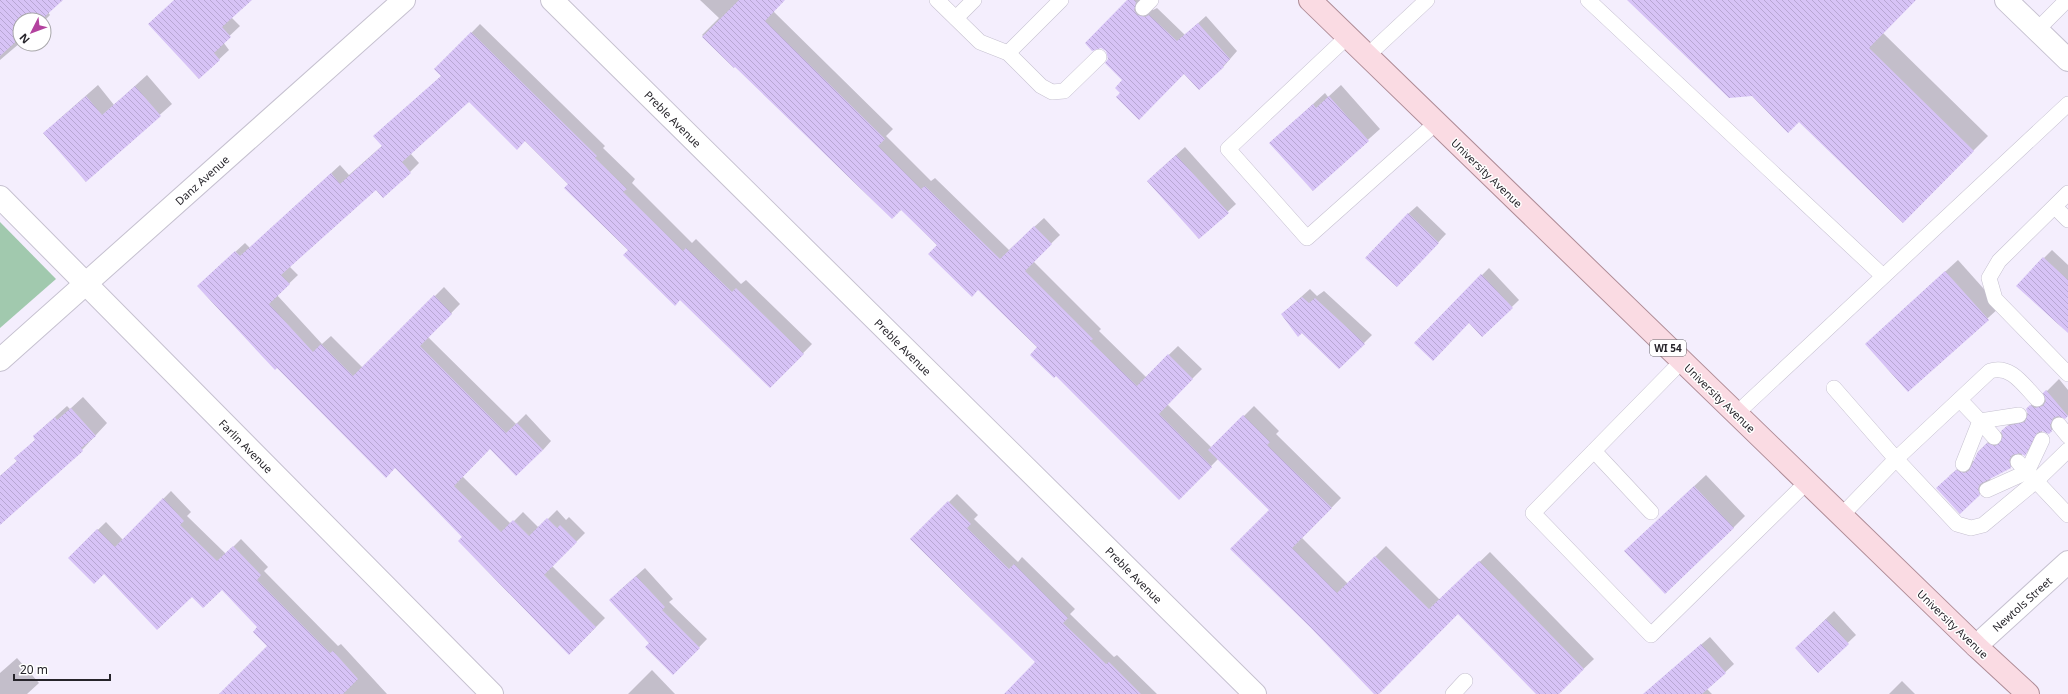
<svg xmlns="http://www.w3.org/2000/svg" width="2068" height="694" font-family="'Noto Sans',sans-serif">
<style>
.green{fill:#a1c9ae}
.shadow{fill:#0003}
.building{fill:url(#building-back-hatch)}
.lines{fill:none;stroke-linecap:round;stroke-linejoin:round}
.service-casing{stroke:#c6c1d0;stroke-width:16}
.minor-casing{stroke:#c6c1d0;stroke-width:24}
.tertiary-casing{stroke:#c6c1d0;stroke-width:24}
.primary-casing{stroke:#ae8b96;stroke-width:24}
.service{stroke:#fff;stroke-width:15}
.minor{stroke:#fff;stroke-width:22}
.tertiary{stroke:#fff;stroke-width:22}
.primary{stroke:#fadbe3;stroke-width:22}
.labels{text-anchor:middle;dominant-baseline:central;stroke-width:3;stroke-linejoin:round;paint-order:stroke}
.shield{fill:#fff;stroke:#67666a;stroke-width:1}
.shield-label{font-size:10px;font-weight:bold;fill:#26242a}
.street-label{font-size:11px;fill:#26242a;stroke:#fff}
</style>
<defs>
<pattern id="building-back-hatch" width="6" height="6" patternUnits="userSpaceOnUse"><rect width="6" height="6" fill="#d7c3f6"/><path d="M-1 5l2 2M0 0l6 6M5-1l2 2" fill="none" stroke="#b8a7d3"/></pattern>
</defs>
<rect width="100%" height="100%" fill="#f4eefd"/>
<polygon class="green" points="0,222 56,279 0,328"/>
<g class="shadow">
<polygon points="0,0 62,0 48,12 50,15 44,21 20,20 20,43 0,60"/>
<polygon points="174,0 250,0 231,17 240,26 223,42 229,50 199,78"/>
<polygon points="700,0 784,0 773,11 893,129 886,136 931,181 935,178 1009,250 1044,218 1060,235 1033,261 1101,329 1099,331 1146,377 1178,346 1202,369 1167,404 1212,448 1254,406 1279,431 1276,434 1341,498 1302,538 1348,584 1386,546 1440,600 1490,552 1594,659 1557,694 1538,694 1458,613 1378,694 1375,694 1270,510 1218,459 1179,499 1038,347 901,209 735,65 734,67 702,35 719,18"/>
<polygon points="1128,0 1142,0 1144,7 1153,10 1157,8 1185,35 1206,16 1237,51 1224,66 1199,89 1184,73 1121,93 1124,80 1109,59"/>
<polygon points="1628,0 1915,0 1883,33 1988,136 1903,221 1799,121 1752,94"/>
<polygon points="480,24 605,146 603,148 635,179 632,183 692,243 696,239 741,284 746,280 812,344 770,387 629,250 570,184 525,140 469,101 410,153 419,163 410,172 376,189 289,266 298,275 277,295 322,344 331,336 363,368 444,287 460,304 428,337 516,424 526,414 551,441 543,450 490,447 462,476 511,524 523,512 539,528 557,510 566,520 569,517 585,533 552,566 605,618 569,654 463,536 207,278 245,243 250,248 340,165 349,175 383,145 442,75 436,69"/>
<polygon points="147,75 172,104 86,180 56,122 98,85 114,105"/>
<polygon points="1341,85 1380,129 1313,189 1271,143 1325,93 1328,97"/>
<polygon points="1185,147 1236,204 1199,238 1156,173"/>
<polygon points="1417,206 1446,234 1405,278 1408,214"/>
<polygon points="2052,250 2068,265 2068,332 2044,258"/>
<polygon points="1958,260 2000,307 1908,391 1866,344"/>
<polygon points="1489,268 1519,300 1482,336 1469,322 1415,343"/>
<polygon points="1310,289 1317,296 1324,291 1372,335 1339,368 1282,314"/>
<polygon points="2059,379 2068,390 2068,415 2065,418 2062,417 2063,419 2052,430 2043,430 2036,443 2024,455 2022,453 2022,456 2011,467 1990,478 1991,483 1979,495 1949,476 1969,459 1974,461 1978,452 1990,440 2000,432 2003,433 2002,431 2019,415 2028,413 2027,409 2043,394 2045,396 2045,393"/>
<polygon points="83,397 107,423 82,450 5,519 0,512 0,476 18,460 16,458 36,439 34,436 46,425 67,406 70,409"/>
<polygon points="1706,475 1745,516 1733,528 1637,540"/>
<polygon points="171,491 191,512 187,516 226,554 241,539 268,567 264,571 338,646 341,644 387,694 220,694 268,646 259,627 222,589 192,596 104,573 69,558 106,522 123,540"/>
<polygon points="957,494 978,515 974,519 1018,562 1022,557 1075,609 1070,614 1114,657 1117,655 1157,694 1005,694 1037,662 912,539"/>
<polygon points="645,568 673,599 669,602 707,639 673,674 618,592"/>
<polygon points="1834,611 1856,635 1818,671 1796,648"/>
<polygon points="1710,637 1734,664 1707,689 1712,694 1659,694 1661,679"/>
<polygon points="17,658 39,683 27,694 0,694 0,673"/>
<polygon points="652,670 675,694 628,694"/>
<polygon points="1902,681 1915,694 1889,694"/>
</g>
<g class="building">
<polygon points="0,0 63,0 41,20 20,20 20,38 0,56"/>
<polygon points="174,0 252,0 222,27 231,37 214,53 220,60 199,79 148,24"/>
<polygon points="739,0 785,0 765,21 885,139 878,146 921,189 925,186 1000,259 1034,226 1052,244 1025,271 1093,339 1090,341 1137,386 1168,354 1193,379 1159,414 1212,467 1179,500 1056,376 1054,378 1030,355 1037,347 978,290 972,297 928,254 937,245 901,210 892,219 735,67 734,68 702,37"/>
<polygon points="1127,0 1134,0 1136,2 1134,10 1137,15 1145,17 1149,15 1177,41 1198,23 1230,59 1223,66 1224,67 1199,90 1184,74 1139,120 1116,97 1120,93 1115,88 1122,80 1105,63 1108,59 1106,51 1101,48 1092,51 1085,43"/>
<polygon points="1627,0 1916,0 1869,48 1974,151 1903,223 1799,122 1788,133 1752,96 1729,98"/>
<polygon points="471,32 597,156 595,158 627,189 623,192 683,251 686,248 732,292 736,288 804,354 770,388 680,300 675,306 623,255 628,250 564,188 568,184 525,141 517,150 469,102 402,162 411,173 383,198 376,190 281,275 290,284 269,304 313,352 321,344 353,376 434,295 452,314 420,346 506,433 517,423 543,450 516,476 490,449 454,486 501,532 513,520 529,536 547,518 557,528 560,525 577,542 544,575 596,627 569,655 458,541 462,537 395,468 386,478 277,368 275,370 197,286 235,251 240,256 331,173 340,184 382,146 373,136 441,76 434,69"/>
<polygon points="135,86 161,116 86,182 43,133 86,96 102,115"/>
<polygon points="1329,96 1369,141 1313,191 1269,143 1313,104 1316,108"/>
<polygon points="1176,155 1229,213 1199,239 1147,181"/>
<polygon points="1408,213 1439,243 1397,287 1365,258"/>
<polygon points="2043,257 2068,280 2068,333 2016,286"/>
<polygon points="1945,271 1989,320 1908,392 1865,344"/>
<polygon points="1481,274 1513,308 1482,337 1469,323 1433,361 1414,343"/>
<polygon points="1302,297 1309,303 1315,298 1365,344 1339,369 1302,333 1298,337 1281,314"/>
<polygon points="2046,390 2068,416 2065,419 2058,416 2053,418 2050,426 2052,431 2049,434 2042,431 2037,433 2025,456 2020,453 2012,455 2009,460 2011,468 1980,484 1978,489 1980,495 1960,514 1936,488 1956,470 1964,473 1969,471 1978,452 1987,443 1995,446 2000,443 2003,436 2001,431 2007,426 2025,422 2028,414 2026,409 2030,405 2035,408 2043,406 2046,401 2043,393"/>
<polygon points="71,408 96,436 81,448 83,451 0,525 0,476 17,461 14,458 35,440 33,436 55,417 57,420"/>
<polygon points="1243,415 1270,442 1267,445 1332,508 1292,548 1337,593 1375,556 1429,609 1479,561 1584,669 1559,694 1536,694 1458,614 1379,694 1374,694 1310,627 1230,549 1269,510 1208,450"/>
<polygon points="1694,486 1734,528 1665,594 1624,551"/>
<polygon points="163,498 184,521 180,525 217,561 233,546 261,575 257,580 330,653 333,651 358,679 343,694 219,694 267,646 253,632 257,627 222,590 203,608 192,597 157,630 104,574 94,584 68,558 97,529 115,547"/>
<polygon points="948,501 971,524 967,528 1009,569 1014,564 1068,618 1063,623 1106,664 1109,662 1141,694 1004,694 1035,662 910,539"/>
<polygon points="636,576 665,607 662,610 700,648 673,675 645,647 649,643 609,600"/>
<polygon points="1826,619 1849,644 1818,673 1795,648"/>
<polygon points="1701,644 1726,673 1702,694 1643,694"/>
</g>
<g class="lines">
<g class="service-casing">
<g id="service">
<polyline points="937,0 980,42 1008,53 1041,86 1052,92 1064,91 1099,57"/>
<polyline points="1588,0 1883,276"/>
<polyline points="1143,8 1151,0"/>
<polyline points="956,18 974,0"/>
<polyline points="2037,30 2067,0"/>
<polyline points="1347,37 1228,149 1307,238 1436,123"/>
<polyline points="1008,53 1061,0"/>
<polyline points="1367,56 1427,0"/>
<polyline points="2068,193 1999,261 1989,278 1995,299 2068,374"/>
<polyline points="2055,207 2068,220"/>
<polyline points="1682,361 1533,513 1651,635 1807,482"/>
<path d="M1834 388 1896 459 1990 371C2011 364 2024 386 2037 399"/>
<polyline points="1960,400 1980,421 1963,464"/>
<polyline points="1736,414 2068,104"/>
<polyline points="1980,421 2019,415"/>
<polyline points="1980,421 1994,437"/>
<polyline points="2059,425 2068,436"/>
<polyline points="1594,451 1651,512"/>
<polyline points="2018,462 2027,472 2042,440"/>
<polyline points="1987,490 2027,472 2036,481 2068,450"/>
<polyline points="1841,516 1896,459 1957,524 1971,528 1983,525 2036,481 2068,515"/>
<polyline points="1453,694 1465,681"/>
</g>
</g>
<g class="minor-casing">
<g id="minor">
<polyline points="552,0 1255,694"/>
<polyline points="2006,0 2068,60"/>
<polyline points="0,197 492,694"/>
<polyline points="1976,646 2068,562"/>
</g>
</g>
<g class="tertiary-casing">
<polyline id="tertiary" points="0,360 404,0"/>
</g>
<g class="primary-casing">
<polyline id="primary" points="1310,0 1976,646 2028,694"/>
</g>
<use href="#service" class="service"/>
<use href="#minor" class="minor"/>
<use href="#tertiary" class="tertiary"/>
<use href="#primary" class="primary"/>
</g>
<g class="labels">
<rect class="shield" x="1650" y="340" width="36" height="16" rx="3"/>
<g class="shield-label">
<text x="1668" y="348">WI 54</text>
</g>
<g class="street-label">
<text transform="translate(673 119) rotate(45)">Preble Avenue</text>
<text transform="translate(1487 173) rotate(44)">University Avenue</text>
<text transform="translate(202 180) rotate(-42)">Danz Avenue</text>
<text transform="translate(903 347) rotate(45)">Preble Avenue</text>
<text transform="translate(1720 398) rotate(44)">University Avenue</text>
<text transform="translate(246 446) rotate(45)">Farlin Avenue</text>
<text transform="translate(1134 575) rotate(45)">Preble Avenue</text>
<text transform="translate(2022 604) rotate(-42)">Newtols Street</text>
<text transform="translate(1953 624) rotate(44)">University Avenue</text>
</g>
</g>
<g transform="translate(32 32) rotate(228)"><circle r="19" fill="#ffffff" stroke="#a8a7aa"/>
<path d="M0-3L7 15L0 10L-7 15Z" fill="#b3429e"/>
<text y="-6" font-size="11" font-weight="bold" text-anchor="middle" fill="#26242a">N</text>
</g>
<path d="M14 674v6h96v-6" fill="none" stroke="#26242a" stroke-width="2"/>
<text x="20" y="674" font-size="12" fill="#26242a" stroke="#ffffff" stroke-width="3" paint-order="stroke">20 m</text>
</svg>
